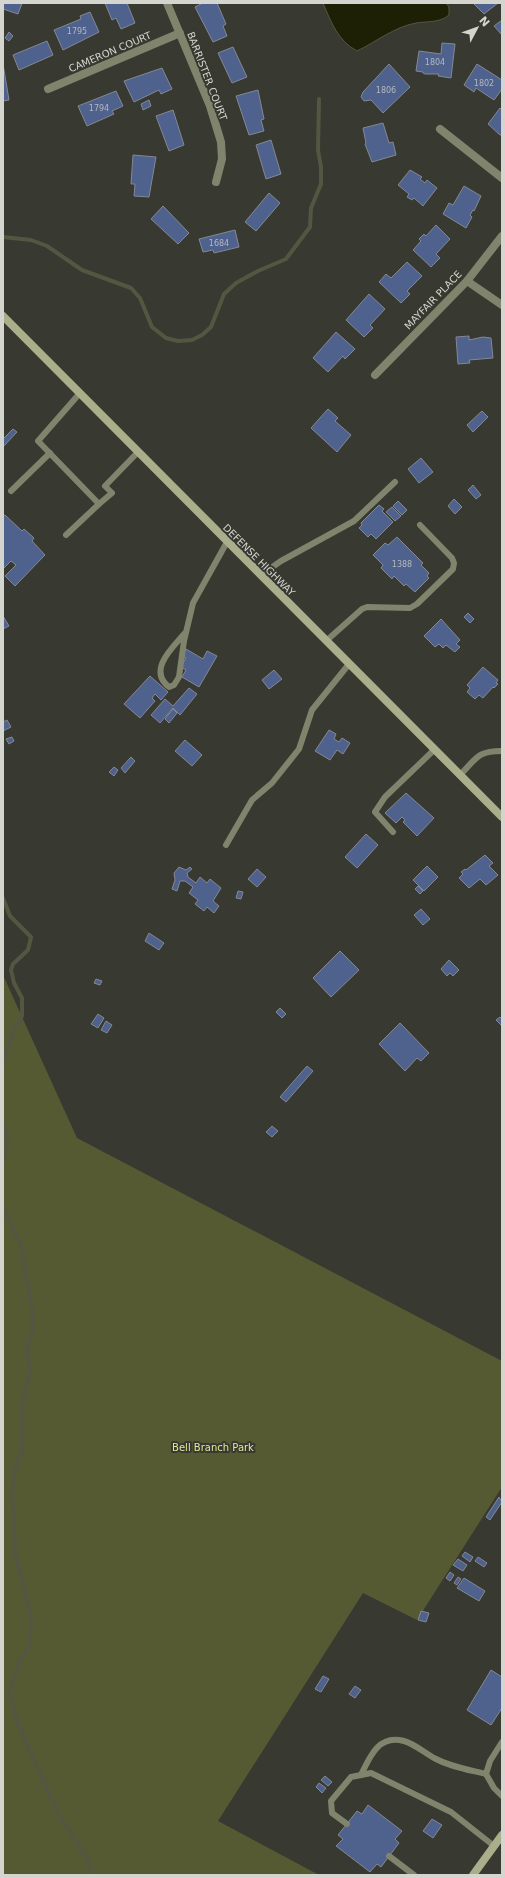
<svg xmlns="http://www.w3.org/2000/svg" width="505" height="1878" font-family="'DejaVu Sans',sans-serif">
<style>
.green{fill:#565a33}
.water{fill:#1e2005;stroke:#555642}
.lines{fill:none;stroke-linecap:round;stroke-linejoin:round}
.stream{stroke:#555642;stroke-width:4}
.building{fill:#4f618d;stroke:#848892}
.service{stroke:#81846d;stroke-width:6}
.minor{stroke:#81846d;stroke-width:8}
.secondary{stroke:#aaae8a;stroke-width:8}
.labels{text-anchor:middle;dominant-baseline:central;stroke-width:4;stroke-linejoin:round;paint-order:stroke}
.number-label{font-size:8px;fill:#b3b8be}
.street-label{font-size:10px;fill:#d4d5cf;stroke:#383930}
.park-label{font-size:10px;fill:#e0e997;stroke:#383930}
</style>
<rect width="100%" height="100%" fill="#383930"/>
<polygon class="green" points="3,975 77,1138 502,1361 502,1487 417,1620 363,1593 218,1821 319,1875 3,1875"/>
<path class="water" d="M323 3H446L449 7V15C440 23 428 21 416 23 394 27 376 42 357 51 338 41 331 22 323 3Z"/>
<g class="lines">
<g class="stream">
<polyline points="3,237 31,240 47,246 82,270 131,288 140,298 152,327 166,338 178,341 192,340 202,335 211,327 224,294 236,283 258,271 286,259 310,227 311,208 321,184 321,167 318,150 319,99"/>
<polyline points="3,898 10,916 31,937 28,950 13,964 11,970 14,983 22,998 22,1016 14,1029 3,1064"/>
<polyline points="3,1123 8,1143 3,1161"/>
<polyline points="3,1208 21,1245 32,1309 33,1328 27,1349 30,1372 22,1407 22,1450 16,1467 12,1489 15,1552 31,1618 30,1646 19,1663 10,1691 17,1722 29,1749 59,1815 87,1858 93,1875"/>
</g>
</g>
<g class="building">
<polygon points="3,3 22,3 18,14 3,9"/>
<polygon points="105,3 127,3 135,23 121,29 116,18 112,20"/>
<polygon points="203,3 217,3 226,24 223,26 227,36 213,42 195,7"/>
<polygon points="473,3 498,3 484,14"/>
<polygon points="90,12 99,32 63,50 54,30 81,19 80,16"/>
<polygon points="502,20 502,35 494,26"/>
<polygon points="9,32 13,36 9,41 5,38"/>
<polygon points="47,41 53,55 19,70 13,55"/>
<polygon points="442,43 455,44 451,78 438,76 439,74 425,74 423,73 423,72 416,71 419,51 441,54"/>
<polygon points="233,47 247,77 232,83 218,53"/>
<polygon points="3,64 9,100 3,101"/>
<polygon points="389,64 410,87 383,113 371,100 364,101 361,97 363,92"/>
<polygon points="477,64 502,80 502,89 494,100 476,88 474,92 464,85"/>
<polygon points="162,68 172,89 161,94 159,90 134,102 124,81"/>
<polygon points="258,90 264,119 261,120 264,131 249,135 236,96"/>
<polygon points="116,91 123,106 112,111 114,114 87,126 78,106"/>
<polygon points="149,100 151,106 143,110 141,104"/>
<polygon points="500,108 502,110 502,135 500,135 488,124"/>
<polygon points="173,110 184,145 169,151 156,116"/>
<polygon points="383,123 389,143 393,142 396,155 372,162 365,144 366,143 363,128"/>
<polygon points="271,140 281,174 266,179 256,145"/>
<polygon points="133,155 156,157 149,197 134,196 135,184 131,184"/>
<polygon points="410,170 422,177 420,179 425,183 427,180 437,188 423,206 414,198 412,200 407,197 409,194 398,185"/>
<polygon points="464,186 481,196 474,211 473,210 470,215 472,217 466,228 443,214 449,203 453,205"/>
<polygon points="269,193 280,203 256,231 245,222"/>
<polygon points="163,206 189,233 178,244 151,219"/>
<polygon points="436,225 450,239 436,254 440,258 431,267 413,250 421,241 419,239 424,234 426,236"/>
<polygon points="235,230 239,247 214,253 213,250 203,252 199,239"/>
<polygon points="407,262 422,276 407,291 410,294 401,303 379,282 386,274 391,278"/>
<polygon points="369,294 385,309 370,325 373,328 364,337 346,320"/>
<polygon points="336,332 355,349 345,359 343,356 328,372 313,358"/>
<polygon points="469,336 469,340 483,337 491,338 493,358 469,360 470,363 458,364 456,337"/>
<polygon points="328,409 338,418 335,421 351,435 337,452 311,428"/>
<polygon points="482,411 488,417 473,432 467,425"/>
<polygon points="13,429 17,432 3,447 3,439"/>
<polygon points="421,458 433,472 419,483 408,469"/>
<polygon points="473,485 481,495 476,499 468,490"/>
<polygon points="454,499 462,507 455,514 448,506"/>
<polygon points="398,501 407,510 402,515 393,506"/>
<polygon points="379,505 384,509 382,511 393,522 376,539 371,534 368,537 359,528 362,525 361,523"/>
<polygon points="392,507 401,516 395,521 386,512"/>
<polygon points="5,515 22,531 24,529 34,538 32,541 45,555 15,586 5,576 16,565 11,561 3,569 3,516"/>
<polygon points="397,537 423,563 421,565 429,573 427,576 429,578 415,592 406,584 404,586 394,576 392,579 381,568 383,565 373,555 385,543 388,545"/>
<polygon points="468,613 474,619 470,623 464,617"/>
<polygon points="3,616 9,626 3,629"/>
<polygon points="441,619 460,640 456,644 460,647 455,652 446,645 443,648 439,644 435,647 424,636"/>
<polygon points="186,649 203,659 207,651 217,656 199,687 182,677 186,670 181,667 186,658 182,656"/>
<polygon points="483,667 498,680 496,683 498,684 494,688 493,687 483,698 479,695 475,699 467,692 470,688 467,685"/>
<polygon points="274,670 282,679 269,689 262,680"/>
<polygon points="150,676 168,692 161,700 155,694 152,698 155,701 140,718 124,704"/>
<polygon points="189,688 197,694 180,715 173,708 160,723 151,715 165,699 173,706"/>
<polygon points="173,709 177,713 169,723 165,719"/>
<polygon points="7,720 11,727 3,731 3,722"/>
<polygon points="329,730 336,734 334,739 339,742 342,738 350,743 343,754 337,750 330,760 315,751"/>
<polygon points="12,737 14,741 9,744 6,739"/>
<polygon points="185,740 202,755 192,766 175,751"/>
<polygon points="131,757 135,761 125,773 121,768"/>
<polygon points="114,767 118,770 114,776 109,772"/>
<polygon points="406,793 434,818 417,836 403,822 405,820 402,817 396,823 385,813"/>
<polygon points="366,834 378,845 357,868 345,857"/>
<polygon points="485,855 493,863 489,866 498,875 486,885 480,879 469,888 459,878 463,874 461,872 465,869 466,870"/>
<polygon points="427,866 438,877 424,891 413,880"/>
<polygon points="179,867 186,870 190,867 192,869 187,873 188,877 196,883 200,877 207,883 210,879 221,888 213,901 219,906 214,913 207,907 204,911 195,904 198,900 189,893 193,887 185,881 180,881 177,891 172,889 175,880 174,873"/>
<polygon points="257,869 266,877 257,887 248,879"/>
<polygon points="418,886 423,891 420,894 415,889"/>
<polygon points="238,891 243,892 241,899 236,898"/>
<polygon points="421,909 430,919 423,925 414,915"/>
<polygon points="149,933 164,943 159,950 145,941"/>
<polygon points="340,951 359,970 331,997 313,978"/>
<polygon points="449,960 459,970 453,976 450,973 447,976 441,969"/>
<polygon points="96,979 102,981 100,985 94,983"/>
<polygon points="280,1008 286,1014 282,1018 276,1012"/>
<polygon points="98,1014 104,1018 98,1028 91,1024"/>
<polygon points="500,1017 502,1019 502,1026 496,1020"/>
<polygon points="106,1021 112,1025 107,1033 101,1030"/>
<polygon points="400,1023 429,1053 421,1061 417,1058 405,1071 379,1044"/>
<polygon points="307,1066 313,1071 286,1102 280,1097"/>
<polygon points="272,1126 278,1131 272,1137 266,1132"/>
<polygon points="499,1497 502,1502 490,1520 486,1517"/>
<polygon points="465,1552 473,1557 470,1562 462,1556"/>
<polygon points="478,1557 487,1563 484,1567 475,1561"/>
<polygon points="458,1559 467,1565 463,1571 453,1565"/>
<polygon points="450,1572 454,1575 450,1581 446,1578"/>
<polygon points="458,1577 461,1579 457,1585 454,1583"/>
<polygon points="464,1578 485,1591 479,1601 457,1588"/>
<polygon points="421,1611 429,1613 426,1622 418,1620"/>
<polygon points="491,1670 502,1677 502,1708 491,1725 467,1710"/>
<polygon points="323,1676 329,1679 321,1692 315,1689"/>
<polygon points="355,1686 361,1690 355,1698 349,1694"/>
<polygon points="325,1776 332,1782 328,1786 321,1780"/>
<polygon points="319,1783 326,1788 322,1793 316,1787"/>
<polygon points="368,1805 402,1831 395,1839 399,1843 381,1867 377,1864 370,1872 336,1846 343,1839 338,1835 357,1811 362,1814"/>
<polygon points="432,1819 442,1825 433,1838 423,1831"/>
</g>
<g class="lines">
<g class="service">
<polyline points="11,491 50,453"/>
<polyline points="99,504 112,493 105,486 138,452"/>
<polyline points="66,535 99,504 38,441 80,393"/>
<polyline points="261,575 281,561 354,521 395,482"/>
<path d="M185 633C173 647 147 670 169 687L174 685 179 677 184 641 193 603 227 542"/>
<polyline points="326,641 362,609 367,607 410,608 417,604 453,569 454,563 452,558 420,525"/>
<path d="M460 775C477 758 477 751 502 751"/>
<polyline points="393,832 375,812 385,797 435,749"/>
<polyline points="226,845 252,800 272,783 299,749 312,710 349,664"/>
<polyline points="502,1742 490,1761 486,1774 494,1788 502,1796"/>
<path d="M361 1775C370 1756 379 1734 404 1741 415 1744 426 1754 436 1759 451 1767 470 1770 486 1774"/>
<polyline points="347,1824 332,1813 331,1801 351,1777 371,1773 451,1812 494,1846"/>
<polyline points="389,1856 414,1875"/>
</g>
<g class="minor">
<polyline points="167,3 210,106 221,142 222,159 216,182"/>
<polyline points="48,89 180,33"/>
<polyline points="440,129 502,178"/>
<polyline points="467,281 502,305"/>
<polyline points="375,375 467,281 502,236"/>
</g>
<g class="secondary">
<polyline points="3,316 502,817"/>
<polyline points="473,1875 502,1835"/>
</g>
</g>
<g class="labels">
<g class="number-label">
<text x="77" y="31">1795</text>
<text x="435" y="62">1804</text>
<text x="484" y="83">1802</text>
<text x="386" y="90">1806</text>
<text x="99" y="108">1794</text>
<text x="219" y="243">1684</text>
<text x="402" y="564">1388</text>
</g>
<g class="street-label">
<text transform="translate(110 52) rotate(-23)">CAMERON COURT</text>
<text transform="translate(207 76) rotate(69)">BARRISTER COURT</text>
<text transform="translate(433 300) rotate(-46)">MAYFAIR PLACE</text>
<text transform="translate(259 560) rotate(45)">DEFENSE HIGHWAY</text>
</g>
<g class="park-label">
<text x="213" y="1447">Bell Branch Park</text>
</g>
</g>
<rect width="505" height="1878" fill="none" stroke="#d4d5cf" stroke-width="8"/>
<g transform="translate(477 28) rotate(49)" stroke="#383930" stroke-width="3" paint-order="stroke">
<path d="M0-3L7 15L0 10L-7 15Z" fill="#d4d5cf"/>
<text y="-6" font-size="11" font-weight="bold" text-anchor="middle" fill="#d4d5cf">N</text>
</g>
</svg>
